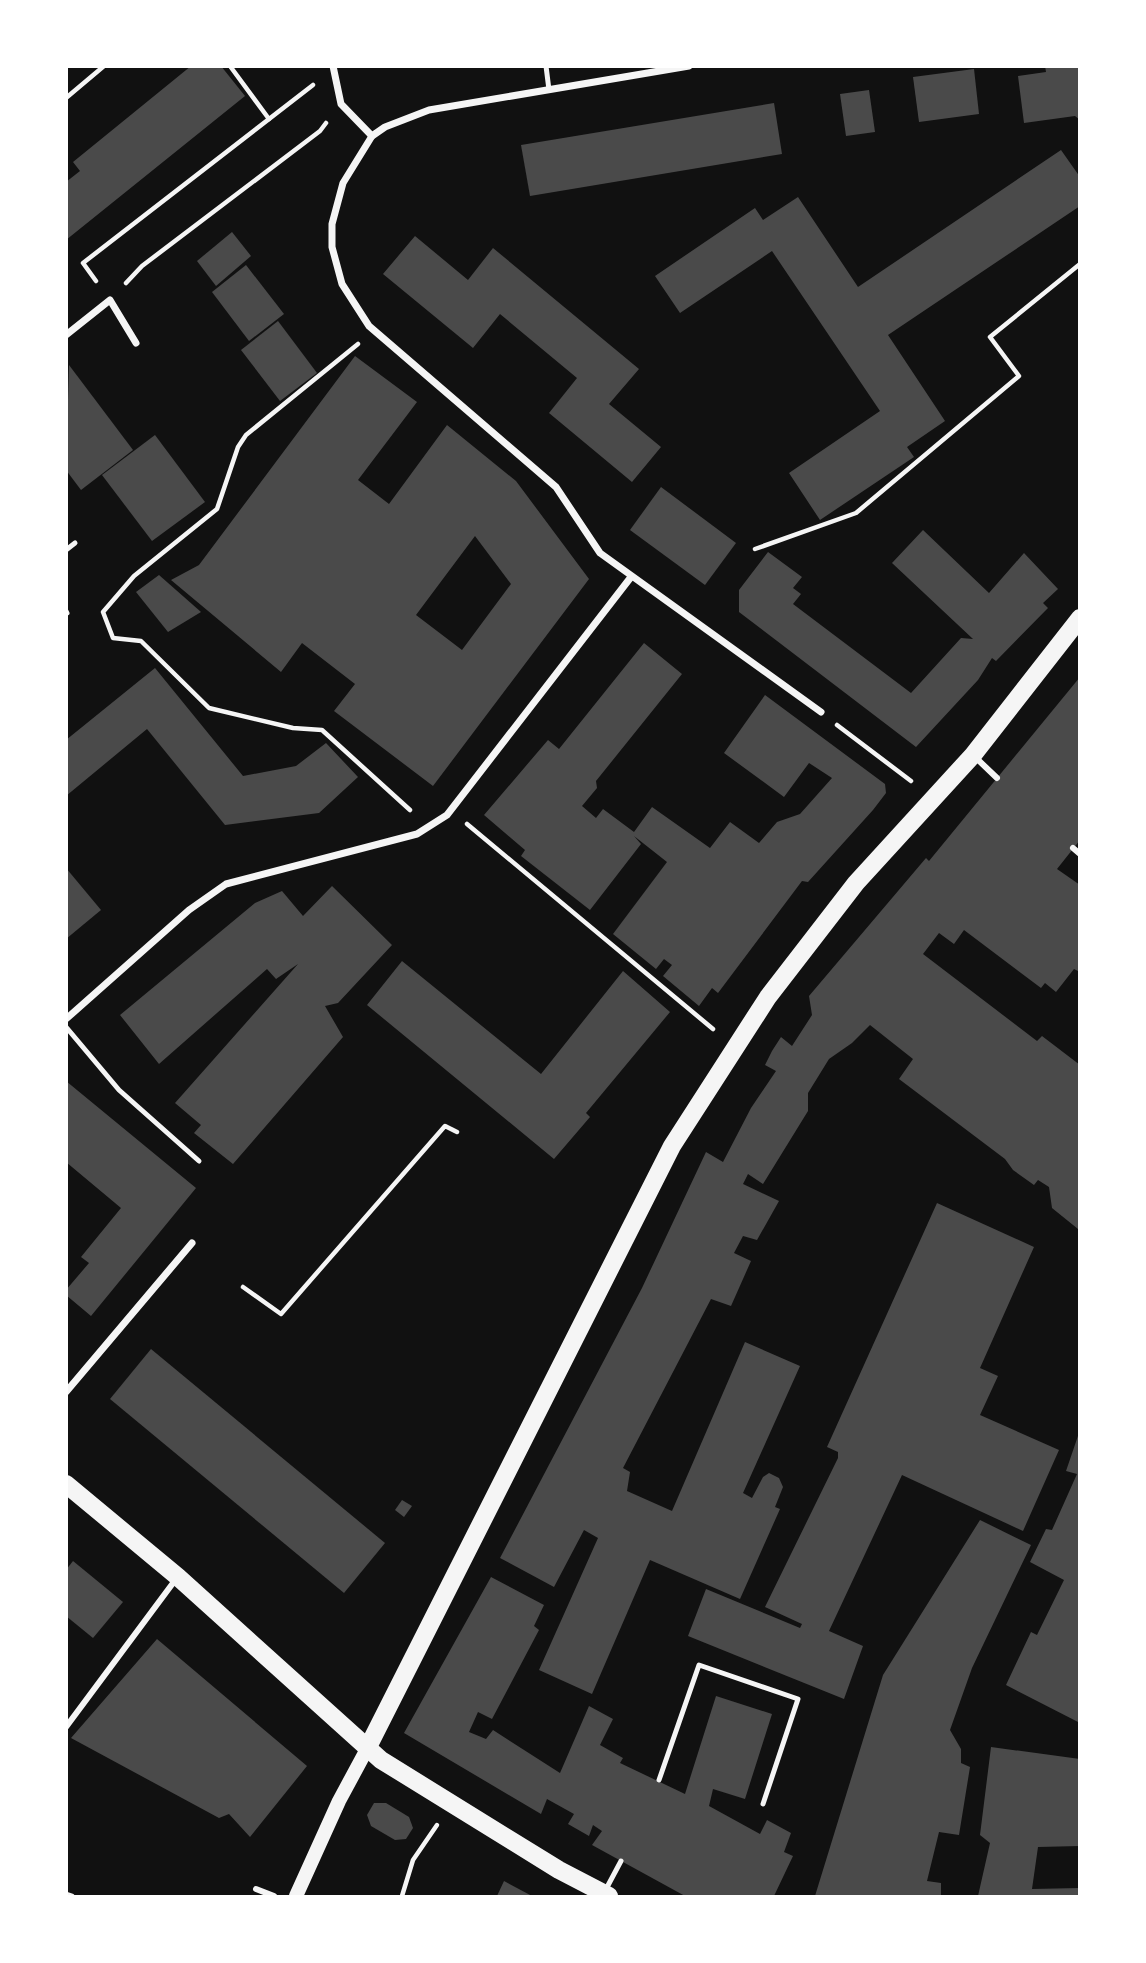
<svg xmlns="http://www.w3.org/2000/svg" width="1146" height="1963" font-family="Barlow,sans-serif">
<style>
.building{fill:#4a4a4a;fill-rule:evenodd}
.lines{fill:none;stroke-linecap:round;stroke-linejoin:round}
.path{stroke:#f5f5f5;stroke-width:4.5}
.service{stroke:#f5f5f5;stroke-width:5}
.pedestrian{stroke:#f5f5f5;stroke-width:6}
.minor{stroke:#f5f5f5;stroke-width:7}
.secondary{stroke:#f5f5f5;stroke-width:14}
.primary{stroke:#f5f5f5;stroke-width:18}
</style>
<rect width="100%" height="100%" fill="#111"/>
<g class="building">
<polygon points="191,66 221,66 245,96 66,240 66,182 80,171 73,162"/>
<polygon points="1045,66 1080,66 1080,120 1075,116 1024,123 1018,76 1046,72"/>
<polygon points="974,69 979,114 919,122 913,77"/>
<polygon points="869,90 875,132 846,136 840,94"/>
<polygon points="774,103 782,154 530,196 521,145"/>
<polygon points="1061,150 1080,177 1080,206 888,335 945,421 907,447 914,457 820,520 789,473 880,411 772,251 680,313 655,276 755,208 763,220 798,197 858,287"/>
<polygon points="232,232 251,256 216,286 197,261"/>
<polygon points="415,236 468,280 493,248 639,369 609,404 661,447 632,482 549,413 577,378 500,314 473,348 383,274"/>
<polygon points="246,265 284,314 249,341 212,292"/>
<polygon points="278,321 317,373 280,401 241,350"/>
<path d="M355 356 417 402 358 480 389 504 447 425 516 481 589 579 433 786 334 711 355 684 302 643 281 672 171 580 199 565ZM475 536 511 584 462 650 416 615Z"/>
<polygon points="69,365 133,450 81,490 66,470"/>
<polygon points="155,435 205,502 152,541 102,475"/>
<polygon points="661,487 736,543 705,585 630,530"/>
<polygon points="923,530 989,593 1024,553 1058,589 1043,603 1048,608 996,661 992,658 978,680 916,747 739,612 739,590 768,552 802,577 793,588 801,594 793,604 911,693 961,638 973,639 892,563"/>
<polygon points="159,575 201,612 168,632 136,592"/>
<polygon points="644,643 682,674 596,781 597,788 582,806 596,818 603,809 634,832 652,807 710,848 730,822 759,843 777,822 800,814 832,778 809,763 784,797 724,753 765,695 885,784 886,793 873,810 808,882 802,881 718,993 712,988 699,1006 663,976 672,965 664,959 656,969 613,934 667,862 634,836 641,844 590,910 521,856 525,850 484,815 548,740 559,749"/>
<polygon points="155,668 243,776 296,766 326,743 358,777 319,813 225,825 147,729 66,796 66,740"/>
<polygon points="1080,677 1080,840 1057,869 1080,885 1080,972 1074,969 1056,992 1045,983 1041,988 964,930 954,944 939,933 923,954 1037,1041 1042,1036 1080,1065 1080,1227 1078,1229 1052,1208 1049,1187 1038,1180 1034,1185 1013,1170 1005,1159 899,1079 913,1059 870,1025 852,1043 829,1059 808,1093 808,1111 763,1184 748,1174 743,1184 779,1201 757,1240 743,1236 734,1253 751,1261 731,1306 711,1299 623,1468 630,1472 627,1491 672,1511 745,1342 800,1366 743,1493 752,1498 763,1477 769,1473 779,1478 783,1487 775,1507 780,1509 740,1599 650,1560 592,1694 539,1670 598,1538 584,1530 554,1587 500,1558 642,1288 706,1152 723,1162 751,1108 776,1071 765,1065 772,1051 781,1037 792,1046 812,1015 809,996 926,858 929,861"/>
<polygon points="66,868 101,910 66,939"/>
<polygon points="332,886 392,945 338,1003 325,1006 343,1037 233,1164 194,1133 201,1125 175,1103 298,964 276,979 267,969 159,1064 120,1015 255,903 282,891 303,916"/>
<polygon points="402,961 541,1074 623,971 670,1012 586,1113 590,1117 554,1159 367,1005"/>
<polygon points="66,1081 196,1188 91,1316 66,1295 66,1290 89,1263 81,1257 121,1208 66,1162"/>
<polygon points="937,1203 1034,1247 980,1368 998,1376 980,1415 1059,1450 1023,1531 902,1475 829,1631 863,1646 844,1699 688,1636 706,1589 800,1628 802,1624 765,1607 838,1458 838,1452 827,1447"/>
<polygon points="151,1349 385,1543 344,1593 110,1399"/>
<polygon points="1080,1430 1080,1723 1006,1685 1031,1632 1037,1635 1064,1580 1030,1562 1046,1529 1052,1530 1077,1474 1066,1471"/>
<polygon points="402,1500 412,1506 404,1517 395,1510"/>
<polygon points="980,1520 1031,1545 972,1668 950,1730 961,1749 961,1763 970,1767 959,1835 939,1832 927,1881 941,1883 941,1896 815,1896 883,1675"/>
<polygon points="73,1561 123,1602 93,1638 66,1616 66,1570"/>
<polygon points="491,1577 544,1605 534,1626 539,1630 492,1719 478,1712 469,1732 486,1739 493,1730 560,1773 589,1706 613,1719 600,1745 623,1758 620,1763 685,1794 716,1696 772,1714 745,1799 713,1789 709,1806 760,1834 767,1820 791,1833 784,1852 793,1856 774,1896 685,1896 592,1845 602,1831 593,1825 589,1836 568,1824 574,1814 547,1799 541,1814 404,1733"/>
<polygon points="157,1639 307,1766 250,1837 229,1814 219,1818 71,1738"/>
<polygon points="991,1747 1080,1759 1080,1846 1038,1847 1032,1889 1080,1888 1080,1896 978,1896 990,1843 980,1835"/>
<polygon points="374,1803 386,1803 409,1817 413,1828 406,1839 395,1840 371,1826 367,1815"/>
<polygon points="504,1881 532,1896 497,1896"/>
</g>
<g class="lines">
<g class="path">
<polyline points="230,66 269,119"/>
<polyline points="66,98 104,66"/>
<polyline points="96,281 83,263 313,85"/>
<polyline points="126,283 142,266 320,131 326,123"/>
<polyline points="358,344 246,435 238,447 217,509 134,576 103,612 113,638 141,641 209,708 293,728 322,730 410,810"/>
<polyline points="755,549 856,513 1019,376 990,337 1080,264"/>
<polyline points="837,725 911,781"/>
<polyline points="467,824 713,1029"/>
<polyline points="243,1287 281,1314 445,1126 457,1132"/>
<polyline points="402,1896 413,1860 437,1825"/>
</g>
<g class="service">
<polyline points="546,66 549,90"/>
<polyline points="66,550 75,543"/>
<polyline points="66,611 67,613"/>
<polyline points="66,1027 119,1090 199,1161"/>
<polyline points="659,1780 699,1665 798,1699 763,1804"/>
<polyline points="605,1891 621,1861"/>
<polyline points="66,1894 72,1896"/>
</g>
<g class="pedestrian">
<polyline points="974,756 997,778"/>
<polyline points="1073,848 1080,854"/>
<polyline points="66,1727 176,1579"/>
<polyline points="256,1889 274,1896"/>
</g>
<g class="minor">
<polyline points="333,66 341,104 372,136"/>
<polyline points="689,66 429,110 385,127 372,136 343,183 332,224 332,247 342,284 369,326 556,487 600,553 821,712"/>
<polyline points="66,335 110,300 136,343"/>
<polyline points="66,1019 189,910 226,884 417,834 447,815 631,577"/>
<polyline points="66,1392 192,1243"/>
</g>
<polyline class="secondary" points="296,1896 339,1801 367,1749"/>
<g class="primary">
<polyline points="66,1484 178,1577 381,1760 559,1870 609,1896"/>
<polyline points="367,1749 672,1146 768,997 856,883 973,755 1080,618"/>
</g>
</g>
<rect width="1146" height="1963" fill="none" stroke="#ffffff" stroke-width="136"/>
</svg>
